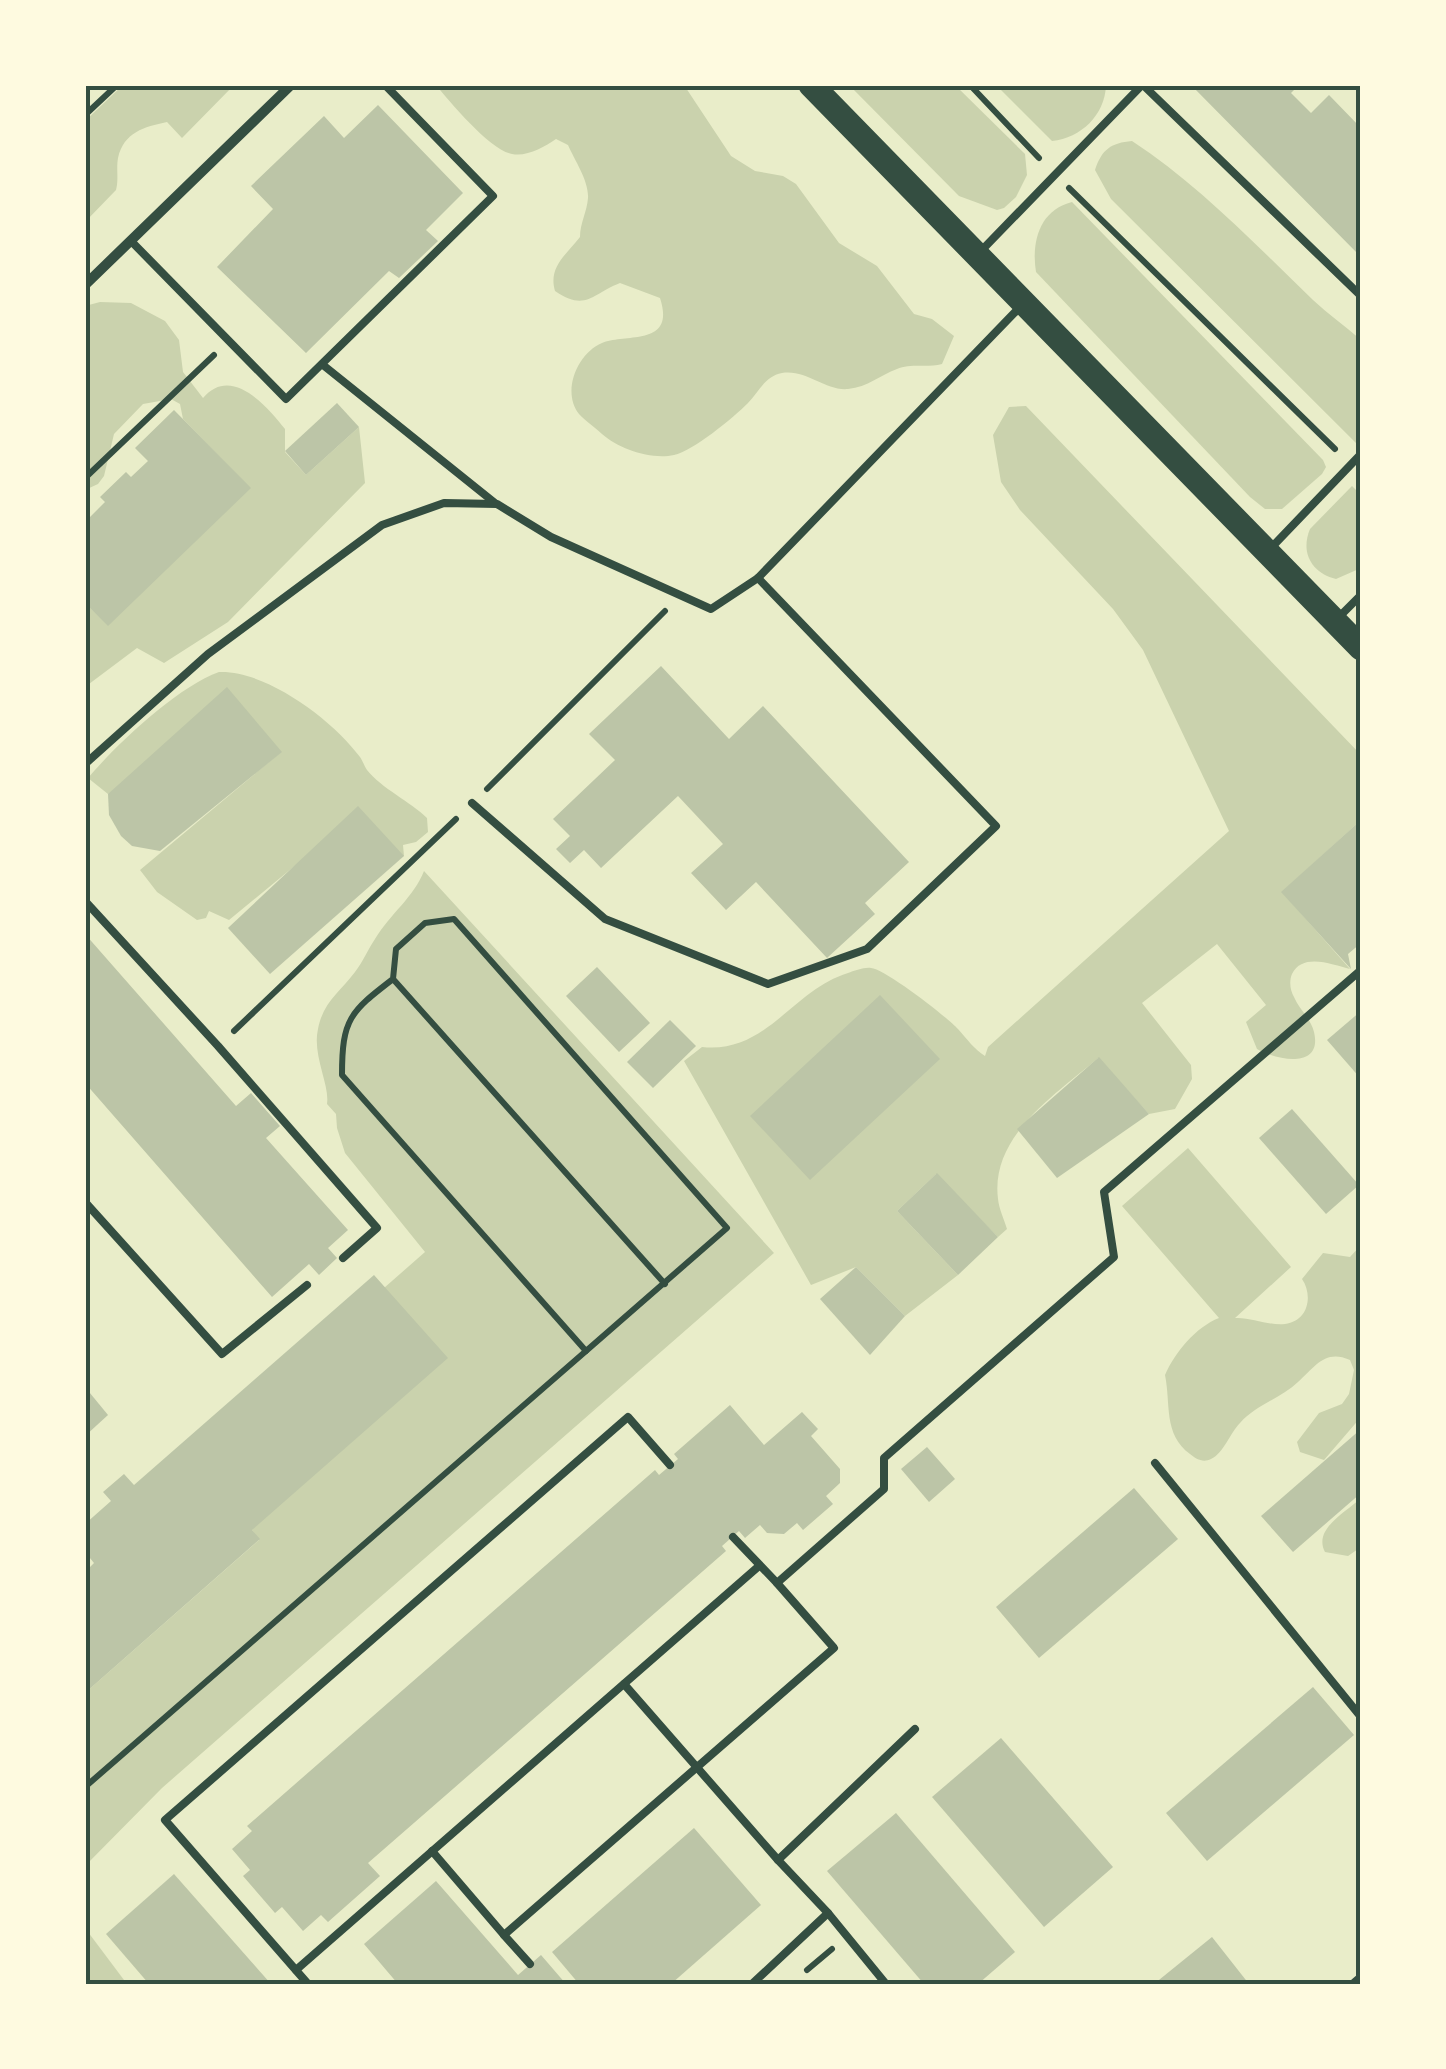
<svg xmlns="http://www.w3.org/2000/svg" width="1446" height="2069" font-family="'PT Sans Narrow',sans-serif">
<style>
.green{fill:#cad2ad}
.building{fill:#bcc5a7}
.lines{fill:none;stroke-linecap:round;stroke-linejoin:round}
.path{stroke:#344e41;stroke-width:6}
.service{stroke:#344e41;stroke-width:8}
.minor{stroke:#344e41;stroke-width:10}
.primary{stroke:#344e41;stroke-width:25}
.neatline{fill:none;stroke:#344e41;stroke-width:4}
</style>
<rect width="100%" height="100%" fill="#e9edc9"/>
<g class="green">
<path d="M123 85H234L182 138 167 122C144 127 124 132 118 158 116 169 119 179 116 190L85 222V121Z"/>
<path d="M436 85H684L731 156 755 171 783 176 796 184 839 243 877 266 914 314 932 319 954 336 942 364C928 368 910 363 897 369 880 375 868 387 848 389 825 391 806 369 782 373 765 376 759 392 748 403 733 418 693 451 674 455 651 460 619 449 602 434 595 427 585 421 579 414 561 391 578 353 602 343 626 333 676 347 660 298L620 283C592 294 586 312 555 291 548 267 566 255 580 237 580 223 587 212 588 198 589 181 575 161 568 145L556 139C544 147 527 157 512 154 490 150 450 102 436 85Z"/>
<polygon points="849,85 955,85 1025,154 1027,175 1016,197 1004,208 997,210 959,196"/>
<path d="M996 85H1106C1105 115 1081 138 1052 141Z"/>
<path d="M1132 141C1199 185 1255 244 1313 300 1328 314 1345 326 1361 340V448L1111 199 1095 170C1102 149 1111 143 1132 141Z"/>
<path d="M1072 202 1323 460 1326 467 1322 474 1282 509H1265L1250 497 1036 272C1031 241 1040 210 1072 202Z"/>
<path d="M100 302 131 303 165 321 179 340 183 372 203 398C231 365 266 405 285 429V452L306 475 359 427 365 483 228 622 164 663 137 648 85 687V603L108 625 250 488 183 419 180 404 171 399 143 404 114 434 104 476 98 484 85 490V306Z"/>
<path d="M1026 406 1361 755V820L1282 892 1350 969C1333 965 1303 952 1292 974 1289 981 1290 990 1294 997 1299 1009 1311 1019 1314 1032 1323 1070 1276 1060 1257 1049L1246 1022 1266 1005 1217 944 1142 1003 1191 1065 1192 1079 1175 1109 1149 1114 1098 1058C1057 1094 990 1135 998 1199 999 1209 1004 1219 1007 1229L998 1237 936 1174 897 1211 958 1275 905 1316 856 1267 811 1285 684 1061 702 1047C767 1054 792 990 848 973 854 971 864 967 871 968 885 969 947 1017 958 1029 967 1039 974 1049 985 1056L988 1047 1229 831 1143 650 1113 609 1020 510 1001 482 993 435 1009 407Z"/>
<path d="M1352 486 1361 495V568L1336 579C1312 573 1300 553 1310 529Z"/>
<path d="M219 672C266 670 333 720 360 757 363 761 364 766 367 770 381 788 411 802 427 818L428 832 416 842 403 845 404 856 297 864 229 920 209 911 206 918 197 920 157 892 140 870 281 752 108 794 88 778C117 744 177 687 219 672Z"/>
<path d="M424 871 774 1253 162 1788 85 1866V1693L259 1540 252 1530 384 1288 425 1252 345 1153 337 1128 336 1114 327 1104C330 1085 312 1055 318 1029 323 1002 340 992 355 972 363 962 368 949 375 939 390 914 414 897 424 871Z"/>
<path d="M1188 1148 1291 1267 1235 1318C1251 1317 1269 1326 1285 1324 1309 1321 1313 1295 1302 1279L1323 1253 1350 1257 1361 1245V1417L1324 1460 1300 1452 1297 1442 1319 1413 1342 1404 1349 1394 1354 1370 1350 1360C1325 1349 1316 1366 1298 1382 1281 1398 1256 1405 1240 1423 1230 1433 1224 1453 1211 1459 1203 1463 1196 1459 1190 1454 1163 1434 1171 1404 1165 1375 1175 1352 1196 1327 1219 1318L1122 1206Z"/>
<path d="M1361 1498V1547L1348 1556 1325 1552C1313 1529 1345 1513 1361 1498Z"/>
<polygon points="85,1928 127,1984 85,1984"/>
</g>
<g class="building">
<polygon points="1191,85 1299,85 1291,93 1311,113 1329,95 1361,128 1361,257"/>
<polygon points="378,105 463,193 426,230 438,241 399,278 389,271 306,353 217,267 273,209 251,186 324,116 344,138"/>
<polygon points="337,403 359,427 306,475 285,451"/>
<polygon points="174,410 251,488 108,626 85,603 85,522 105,502 100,497 126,472 131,477 148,461 135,448"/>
<polygon points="661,666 729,739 763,706 909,862 865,903 875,914 827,958 756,882 726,910 691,873 723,844 678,796 601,868 584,850 570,863 556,849 570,836 553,819 615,760 589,734"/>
<polygon points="227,687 282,752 160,851 132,846 121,836 109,815 108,794"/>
<polygon points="358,806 404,856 270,974 228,928"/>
<polygon points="1361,820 1361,943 1348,954 1351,969 1281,892"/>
<polygon points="85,934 236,1106 251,1093 280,1126 266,1138 348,1230 328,1248 337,1258 319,1275 309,1264 272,1297 85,1083"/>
<polygon points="597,967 650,1023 619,1052 566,996"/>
<polygon points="880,995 940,1059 810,1180 750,1116"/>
<polygon points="1361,1011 1361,1079 1327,1040"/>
<polygon points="670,1020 696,1046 653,1088 627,1062"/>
<polygon points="1099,1057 1149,1114 1057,1178 1017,1129"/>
<polygon points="1292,1109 1359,1185 1326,1214 1259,1138"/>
<polygon points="937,1173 998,1237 958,1275 897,1211"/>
<polygon points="856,1267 905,1316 870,1355 820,1299"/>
<polygon points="374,1275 448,1358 252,1530 260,1539 85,1693 85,1572 94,1563 85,1552 85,1524 111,1501 103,1492 124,1474 134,1485"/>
<polygon points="85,1387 108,1415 85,1436"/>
<polygon points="730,1405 764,1445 802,1412 818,1429 811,1436 840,1469 840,1483 826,1496 833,1504 803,1530 797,1523 784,1534 767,1533 760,1525 745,1538 739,1531 722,1546 726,1551 368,1863 380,1876 328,1922 321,1915 303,1931 282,1907 275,1913 243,1876 250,1870 232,1849 252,1831 247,1826 655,1470 659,1475 678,1459 674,1454"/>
<polygon points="1361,1429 1361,1493 1293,1552 1261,1516"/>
<polygon points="927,1447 955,1479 929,1502 901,1469"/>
<polygon points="1134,1488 1178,1539 1039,1658 996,1607"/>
<polygon points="1313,1687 1354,1735 1207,1861 1166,1813"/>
<polygon points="1001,1738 1113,1867 1044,1927 932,1797"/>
<polygon points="896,1813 1015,1952 978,1984 924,1984 827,1871"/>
<polygon points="694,1828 761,1905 671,1984 579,1984 552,1952"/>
<polygon points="174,1874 271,1984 149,1984 106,1934"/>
<polygon points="436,1881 518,1975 541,1955 566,1984 398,1984 364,1944"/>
<polygon points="1212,1937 1249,1984 1154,1984"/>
</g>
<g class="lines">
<g class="path">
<polyline points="970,85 1039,158"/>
<polyline points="85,115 117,85"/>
<polyline points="1069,188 1335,449"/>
<polyline points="85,478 214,355"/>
<polyline points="487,789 665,611"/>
<path d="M393 979C350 1012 342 1019 342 1075L586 1351 727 1228 454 919 425 923 396 949 393 979 665 1284"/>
<polyline points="234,1031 456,819"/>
<polyline points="85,1787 586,1351"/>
<polyline points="807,1970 832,1949"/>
</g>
<g class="service">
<polyline points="1143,85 1361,296"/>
<polyline points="131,241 286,399 493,196 385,85"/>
<polyline points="981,251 1142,85"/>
<polyline points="323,365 495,503"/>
<polyline points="1270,549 1361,454"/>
<polyline points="1338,618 1361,595"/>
<polyline points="85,764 208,654 382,525 444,503 497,504 551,537 711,609 758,578 1021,306"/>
<polyline points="472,803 605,919 768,984 867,949 996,826 758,578"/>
<polyline points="85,901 218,1046 377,1228 343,1258"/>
<polyline points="85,1202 222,1354 307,1285"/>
<polyline points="1155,1463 1361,1717"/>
<polyline points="733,1537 777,1583 884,1489 884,1458 1114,1257 1104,1192 1361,970"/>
<polyline points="624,1684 778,1860"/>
<polyline points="432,1851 504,1935 834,1648 777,1583"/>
<polyline points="504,1935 530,1964"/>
<polyline points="296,1970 759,1566"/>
<polyline points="308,1984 165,1820 628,1417 670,1465"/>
<polyline points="752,1984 828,1913"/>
<polyline points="886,1984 828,1913 778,1860 915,1729"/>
</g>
<g class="minor">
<polyline points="85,285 291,85"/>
<polyline points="1354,1984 1361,1978"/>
</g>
<polyline class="primary" points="811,85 1361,648"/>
</g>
<rect width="1446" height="2069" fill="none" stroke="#fefae0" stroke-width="175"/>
<rect x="88" y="88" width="1270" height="1894" class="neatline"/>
</svg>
